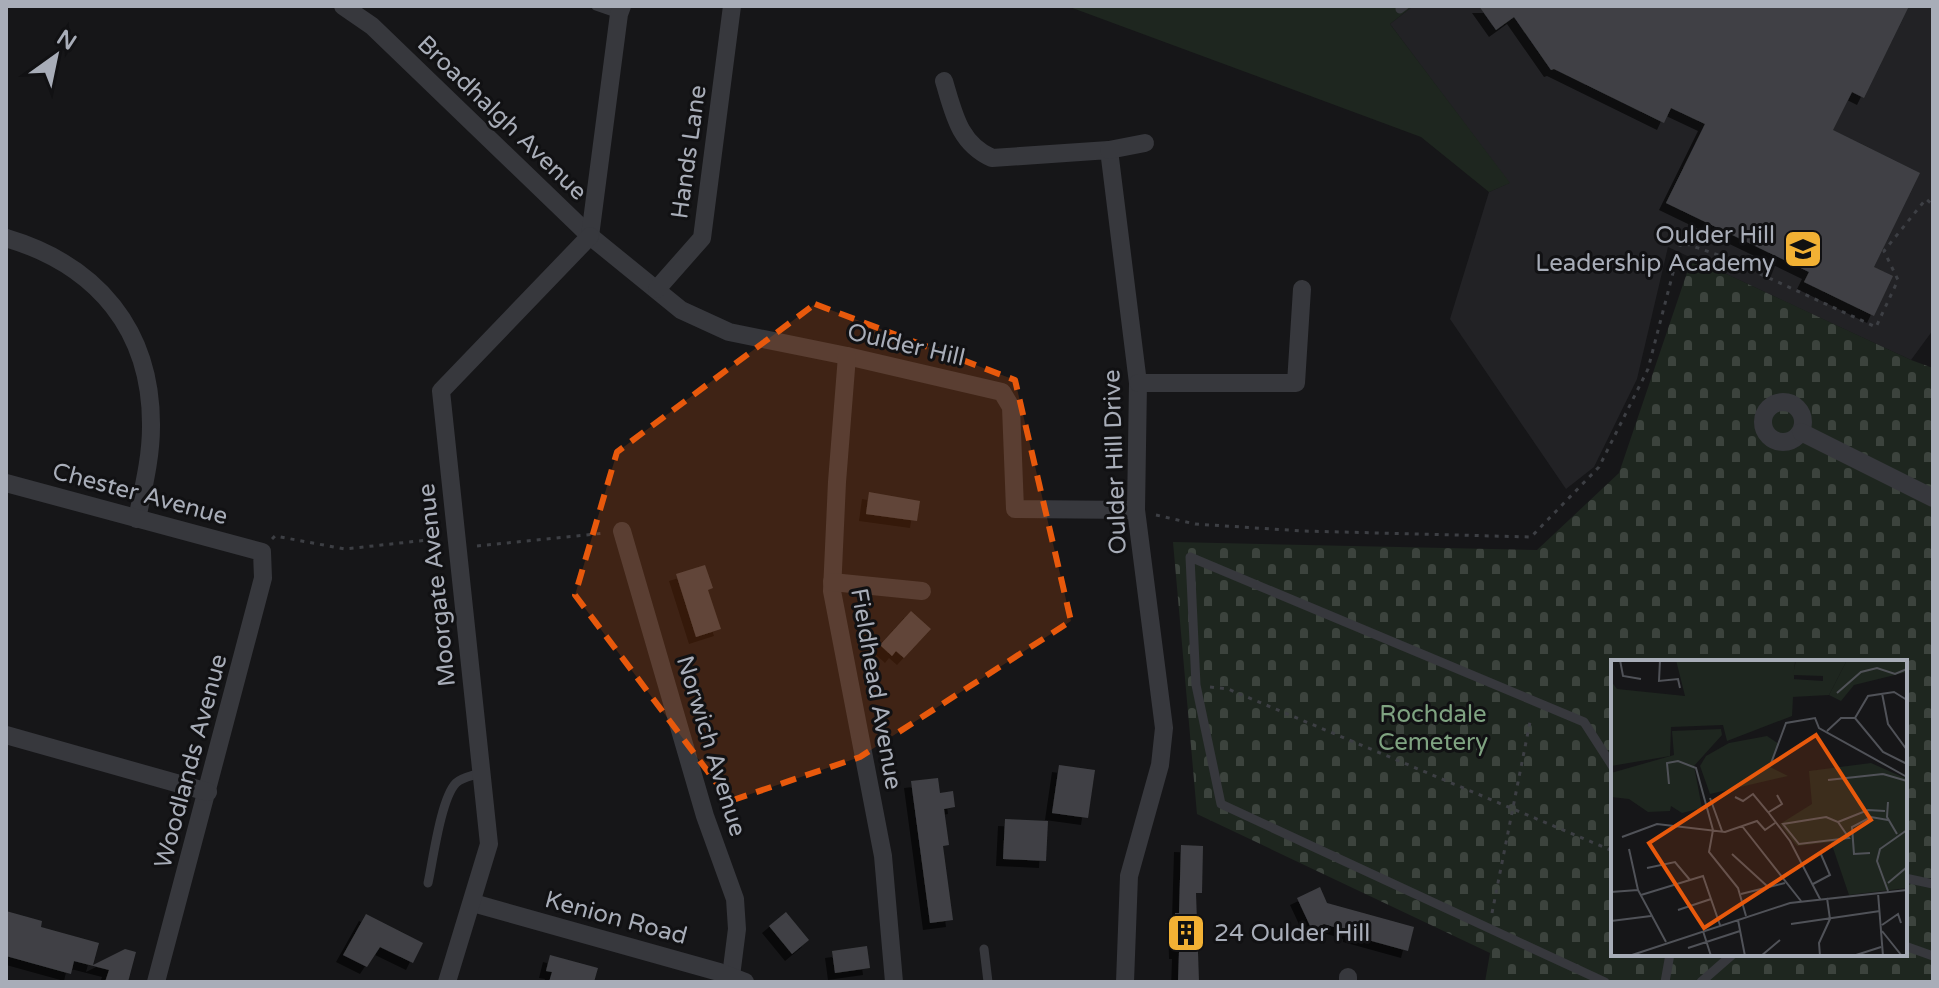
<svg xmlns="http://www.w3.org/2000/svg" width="1939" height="988" font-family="'Varela Round',sans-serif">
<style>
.built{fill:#222225}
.cemetery{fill:url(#cemetery-stones);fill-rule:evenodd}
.park{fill:#1e261f}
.building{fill:#404145;filter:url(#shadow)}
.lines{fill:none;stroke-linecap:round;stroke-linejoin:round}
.path{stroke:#3d3f44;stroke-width:3;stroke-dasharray:4 6;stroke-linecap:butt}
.service{stroke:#37383d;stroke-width:9}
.minor{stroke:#37383d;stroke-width:18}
.marked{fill:#e8590c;fill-opacity:0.2;stroke:#e8590c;stroke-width:6;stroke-dasharray:16 10;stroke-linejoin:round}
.labels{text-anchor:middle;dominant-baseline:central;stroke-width:6;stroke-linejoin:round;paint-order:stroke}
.street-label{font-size:24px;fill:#a8adb8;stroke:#111113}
.poi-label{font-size:24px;fill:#a8adb8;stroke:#111113;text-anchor:end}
.park-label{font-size:24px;fill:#7fa381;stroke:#111113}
.inset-road{fill:none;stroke:#505258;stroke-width:2}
.view{fill:#e8590c;fill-opacity:0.15;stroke:#e8590c;stroke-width:4}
.inset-edge{fill:none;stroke:#a8adb8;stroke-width:4}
</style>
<defs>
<pattern id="cemetery-stones" width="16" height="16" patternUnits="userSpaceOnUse" patternTransform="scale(2)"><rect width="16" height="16" fill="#1e261f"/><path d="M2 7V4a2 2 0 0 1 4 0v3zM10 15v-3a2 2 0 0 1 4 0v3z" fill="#3c433d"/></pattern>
<filter id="shadow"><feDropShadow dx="-7" dy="7" stdDeviation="0" flood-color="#0009"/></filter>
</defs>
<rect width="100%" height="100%" fill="#161618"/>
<polygon class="built" points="1413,6 1933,6 1933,330 1911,360 1668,247 1637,379 1594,467 1566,489 1450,319 1489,192 1509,183 1390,24"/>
<path class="cemetery" d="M1692 258 1911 360 1933 368V982H1485L1490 953 1197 814 1173 542 1537 550 1619 473ZM1613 662H1905V954H1613Z"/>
<polygon class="park" points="1067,6 1413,6 1390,24 1510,183 1489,192 1421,137"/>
<g class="building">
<polygon points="1479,6 1909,6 1864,98 1852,92 1833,130 1920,173 1874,267 1893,276 1874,316 1804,282 1809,272 1666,203 1705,124 1671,108 1664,123 1554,69 1551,70 1514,17 1496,30"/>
<polygon points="869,492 920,501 917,521 866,514"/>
<polygon points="705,565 713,588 708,590 721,629 696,637 676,574"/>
<polygon points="911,611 931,629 904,658 896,651 892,656 880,645"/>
<polygon points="1059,765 1095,770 1088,818 1052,813"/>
<polygon points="938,778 940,793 953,791 955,807 944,809 949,845 943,846 953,920 930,923 911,781"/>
<polygon points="1005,819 1048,821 1046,861 1003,859"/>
<polygon points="1181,845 1203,846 1202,893 1196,893 1199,982 1178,982 1179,952 1176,952 1175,913 1179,913"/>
<polygon points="1320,887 1327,903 1414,927 1408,951 1350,935 1350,932 1324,924 1312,930 1297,898"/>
<polygon points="6,911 42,921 41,927 99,943 93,965 125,949 136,952 128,982 105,982 109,970 74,961 71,974 6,956"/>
<polygon points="786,912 809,940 792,954 769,926"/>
<polygon points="366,914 423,943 413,963 380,947 367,967 343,955"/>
<polygon points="867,946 870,968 835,973 832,951"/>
<polygon points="550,955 598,968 594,982 549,982 552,972 546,971"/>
</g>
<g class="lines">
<g class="path">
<polyline points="1156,515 1195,524 1303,531 1531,537 1599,467 1648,369 1681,242 1721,256 1876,327 1898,280 1884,251 1926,199 1933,205"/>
<polyline points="272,539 275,536 345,549 437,539"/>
<polyline points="477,546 605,533"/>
<polyline points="1210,687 1228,689 1613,851"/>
<polyline points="1492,913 1531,717"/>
</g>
<g class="service">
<polyline points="596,6 619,14"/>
<polyline points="1400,9 1404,6"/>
<polyline points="1905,878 1933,884"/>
<path d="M428 883C433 860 441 798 456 783 462 777 472 776 480 773"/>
<polyline points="1905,946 1933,956"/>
<polyline points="984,949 988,982"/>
<polyline points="1605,982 1221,804 1196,685 1190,557 1584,722 1613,767"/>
<polyline points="1665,982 1670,954"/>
<polyline points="1701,982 1733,954"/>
</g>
<g class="minor">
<polyline points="343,6 372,26 590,236 681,310 729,332 847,356 1002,392 1011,407 1015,509 1136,510"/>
<path d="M944 81C954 114 959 143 992 158L1109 150 1138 383 1136 510 1164 728 1160 765 1129 876 1125 982"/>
<polyline points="1109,150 1145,143"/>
<polyline points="590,236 619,14 622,6"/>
<path d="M6 238C97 265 152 330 151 427 151 458 143 489 137 519"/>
<polyline points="657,289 702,238 732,6"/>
<polyline points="847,356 837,482 832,591 883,856 894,982"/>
<polyline points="1138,383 1296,383 1302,289"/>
<circle cx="1783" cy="422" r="20"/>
<polyline points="1801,432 1933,498"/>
<polyline points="6,483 262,552 263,578 156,982"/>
<polyline points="622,531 705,816 735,899 737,929 731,976"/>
<polyline points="832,582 922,591"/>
<polyline points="6,735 208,792"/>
<polyline points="473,903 719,972 745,982"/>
<polyline points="447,982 489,844 441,391 590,236"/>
<polyline points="1348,982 1348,977"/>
</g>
</g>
<path class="marked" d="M815 304 1015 380 1071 621 860 757 730 801 575 595 617 452Z"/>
<defs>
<g id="school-square" transform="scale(2)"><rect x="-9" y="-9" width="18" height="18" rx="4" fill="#f2b134" stroke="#111113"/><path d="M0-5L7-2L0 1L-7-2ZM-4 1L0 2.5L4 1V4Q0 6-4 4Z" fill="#111"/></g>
<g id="building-square" transform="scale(2)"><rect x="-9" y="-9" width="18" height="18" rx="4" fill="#f2b134" stroke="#111113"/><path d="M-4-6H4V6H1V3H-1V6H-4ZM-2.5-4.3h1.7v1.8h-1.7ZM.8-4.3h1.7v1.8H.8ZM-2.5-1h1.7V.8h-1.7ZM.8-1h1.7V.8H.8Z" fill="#111"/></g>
</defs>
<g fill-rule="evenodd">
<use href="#school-square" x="1803" y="249"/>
<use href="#building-square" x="1186" y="933"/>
</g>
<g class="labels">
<g class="street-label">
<text transform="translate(502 118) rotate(44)">Broadhalgh Avenue</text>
<text transform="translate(689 152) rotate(-82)">Hands Lane</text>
<text transform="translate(906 345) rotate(13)">Oulder Hill</text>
<text transform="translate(1115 462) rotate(-92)">Oulder Hill Drive</text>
<text transform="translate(140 494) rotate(15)">Chester Avenue</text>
<text transform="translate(437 585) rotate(-96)">Moorgate Avenue</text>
<text transform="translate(876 689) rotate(80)">Fieldhead Avenue</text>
<text transform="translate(711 746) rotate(73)">Norwich Avenue</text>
<text transform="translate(191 761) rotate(-75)">Woodlands Avenue</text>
<text transform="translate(616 918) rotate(15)">Kenion Road</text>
</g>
<g class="poi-label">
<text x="1775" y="235">Oulder Hill<tspan x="1775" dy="28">Leadership Academy</tspan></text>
<text x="1214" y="933" text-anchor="start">24 Oulder Hill</text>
</g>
<g class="park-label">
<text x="1433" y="714">Rochdale<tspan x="1433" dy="28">Cemetery</tspan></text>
</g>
</g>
<g transform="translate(1611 660)">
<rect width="296" height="296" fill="#161618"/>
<path d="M65 0H184L181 56 116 81 112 65 60 67 59 96 0 106V21L6 29 74 36Z" fill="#1e261f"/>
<path d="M236 0H294L296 12 243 25 230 41 218 35ZM260 103 296 119V228L238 235 220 182 186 186 169 164 201 144 198 111Z" fill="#1e261f"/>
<path d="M185 0H236L218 35 181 37V19L212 21V16L182 15ZM110 69 111 75 83 106 91 148 71 153 60 146 59 151 37 152 18 139 0 137V113L63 95 61 71ZM156 76 168 84 159 107 177 116 99 134 89 106 95 96 118 83Z" fill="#1e261f"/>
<path class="inset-road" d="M9 0 12 16 30 19M49 0 48 21 67 19 69 28M226 33 250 12 266 8 284 14 296 9M271 33 277 64 296 90M244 58 257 36 283 32 296 40M216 71 230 58H244L272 92 296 104M159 106 175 63 204 58 208 68 296 117M272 114 296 121M217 120 272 114M58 124 56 103 67 101 85 108 102 170M124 137 132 141 142 134 157 152 179 181 209 239M99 138 111 171M277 142 276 157 286 174M158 152 171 144 166 135M215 157 227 162 238 178 188 184 172 164ZM227 162 257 150 274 151M131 166 190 241M102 170 98 192 127 228 135 256M11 177 46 164 114 172 146 161 154 170 164 163M18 189 27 230 55 282M259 193 243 194 241 167 260 157 277 160M121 194 156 226M36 208 64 202 79 220M277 223 296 207M202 224 219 215 209 192M277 231 266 201 269 189 296 170M0 232 27 230M267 233 272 296M130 234 174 223M30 235 92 216 109 265M67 250 100 239M127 260 134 296M0 261 40 256M180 264 269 251M271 265 287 254 290 263M92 271 100 296M271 271 291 296M77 288 129 271M18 296 179 243 296 230M150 296 169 280M209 296 208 283 219 259 216 238M242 296 270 287"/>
<path class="view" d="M205 75 260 160 93 268 38 183Z"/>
<rect width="296" height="296" class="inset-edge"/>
</g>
<rect width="1939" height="988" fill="none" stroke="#a8adb8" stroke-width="16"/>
<g transform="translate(56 56) rotate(33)" stroke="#111113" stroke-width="6" paint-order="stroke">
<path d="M0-6L14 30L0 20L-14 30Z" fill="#a8adb8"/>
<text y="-12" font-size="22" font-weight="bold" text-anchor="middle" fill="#a8adb8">N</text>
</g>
</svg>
